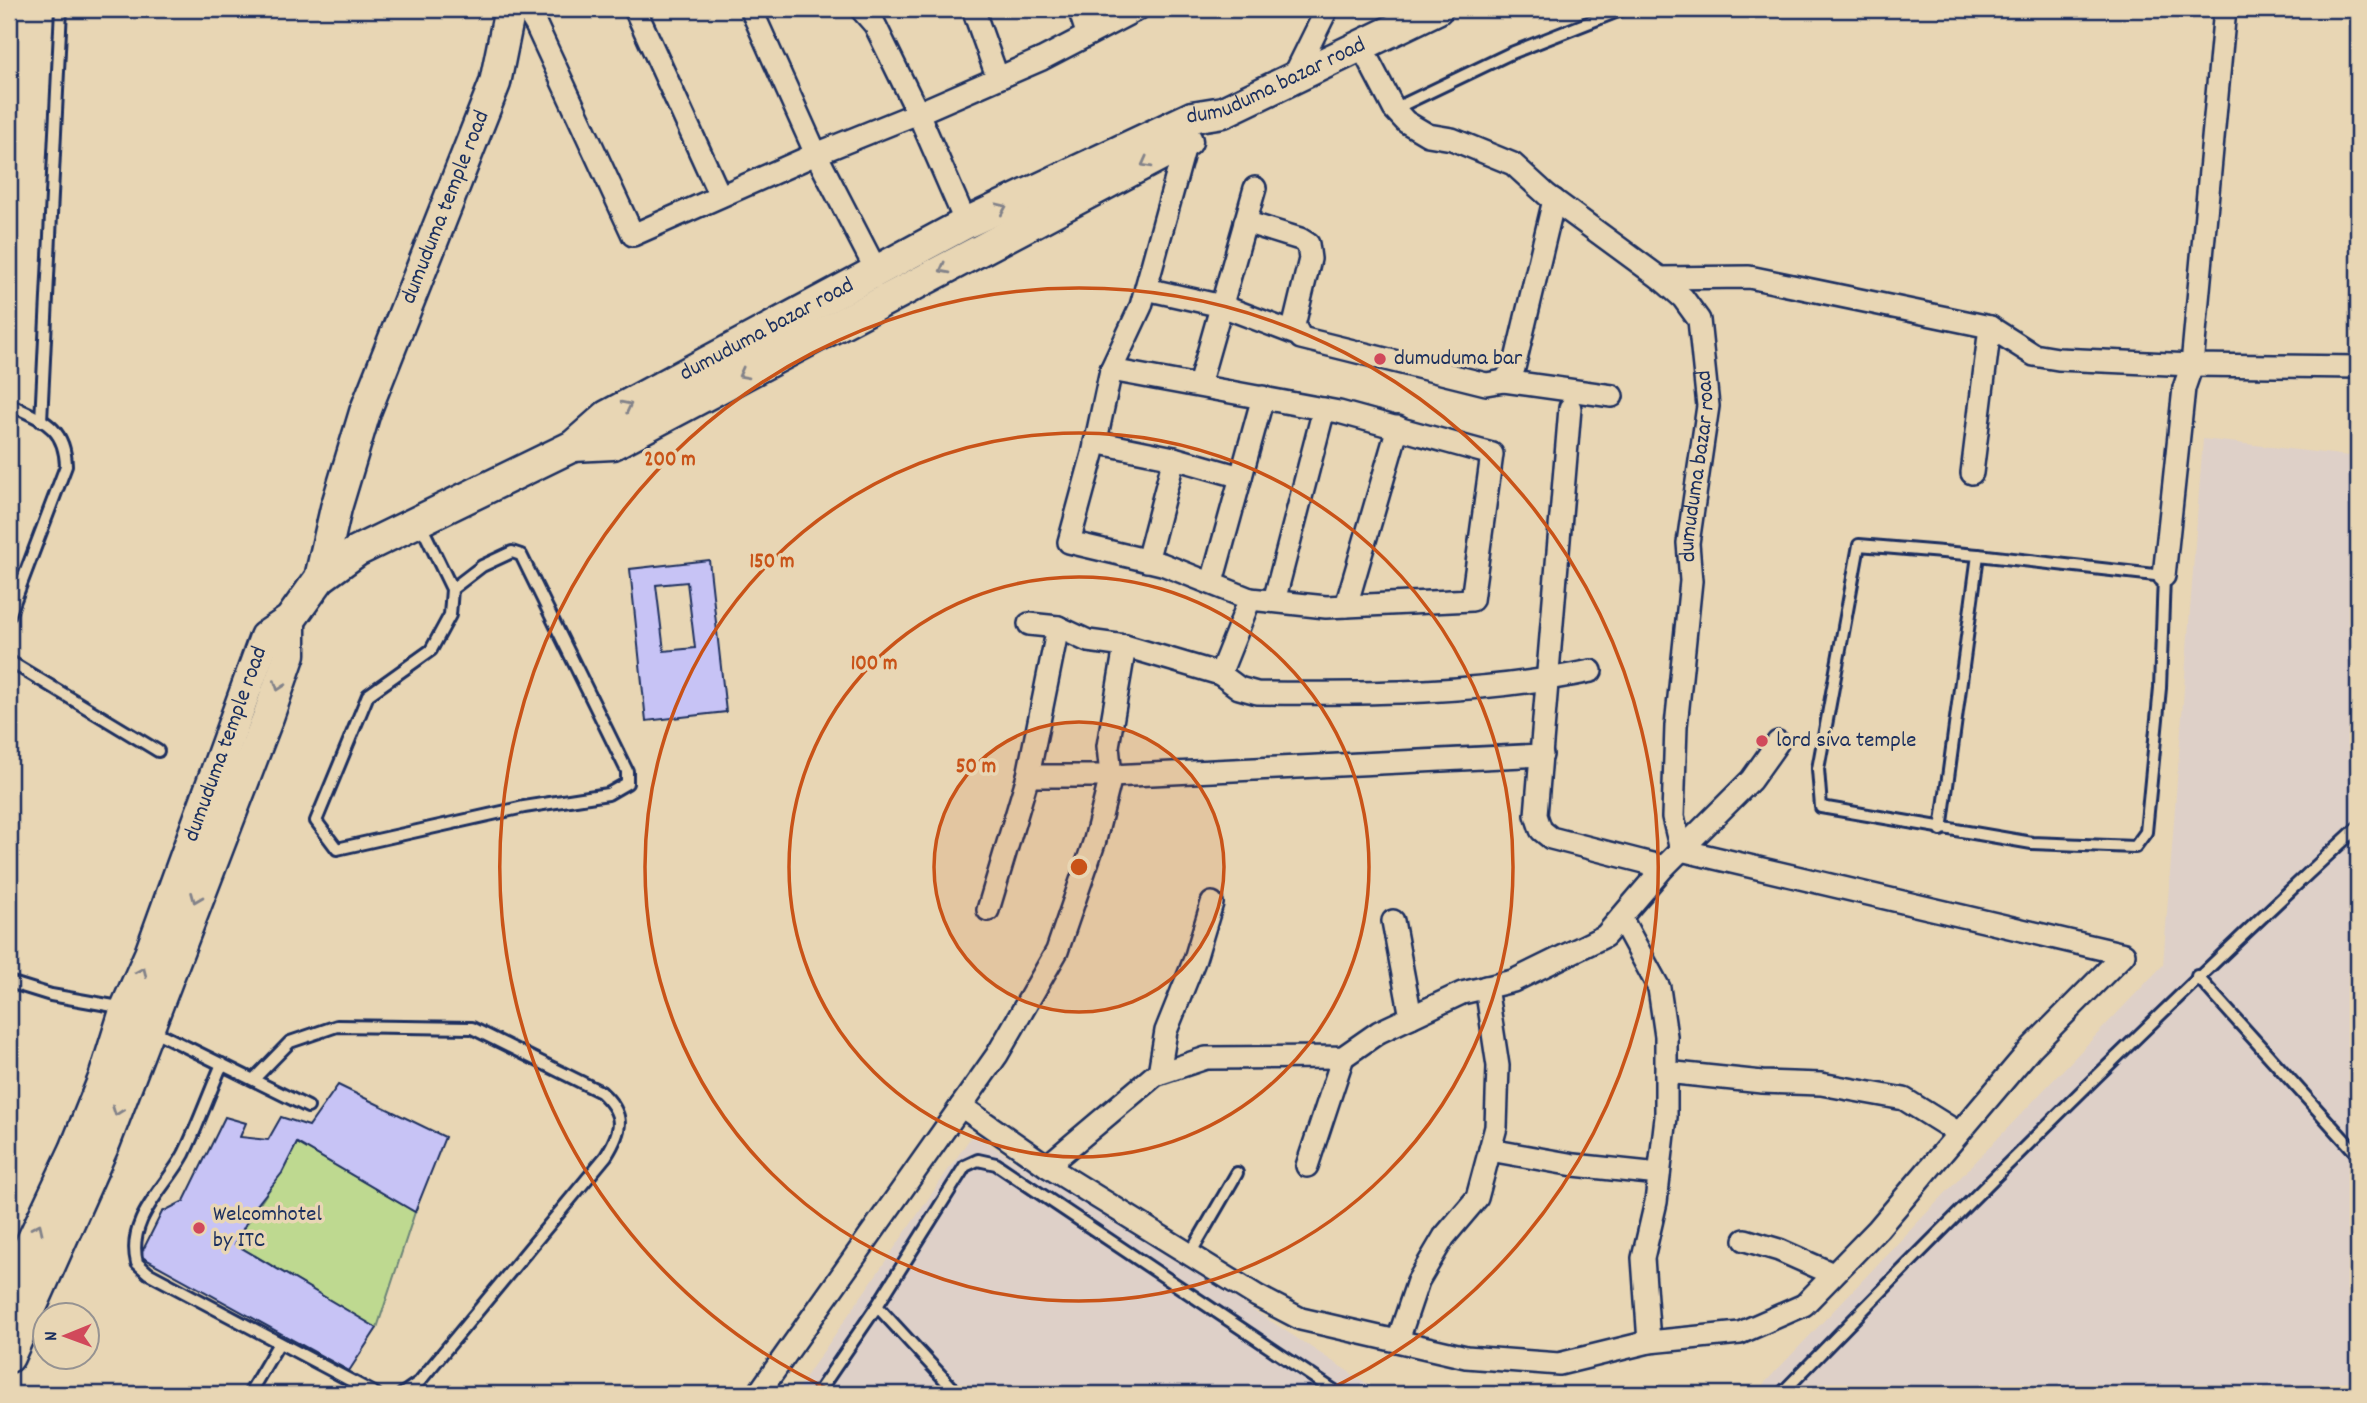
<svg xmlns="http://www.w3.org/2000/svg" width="2367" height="1403" font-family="Dekko,sans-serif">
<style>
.built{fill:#ded0c8}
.green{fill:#bed990;stroke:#6c8477;stroke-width:2}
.building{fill:#c7c3f5;stroke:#1b2f5e;stroke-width:2;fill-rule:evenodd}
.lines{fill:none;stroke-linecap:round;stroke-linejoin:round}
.lane-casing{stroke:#1b2f5e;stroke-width:16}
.street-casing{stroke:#1b2f5e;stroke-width:26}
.secondary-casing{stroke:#1b2f5e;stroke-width:35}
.lane{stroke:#e8d6b4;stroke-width:10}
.street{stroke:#e8d6b4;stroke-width:21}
.secondary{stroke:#e8d6b4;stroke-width:30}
.oneway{stroke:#828289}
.ring{fill:none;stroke:#c95318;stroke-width:3.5}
.poi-dot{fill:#d1495b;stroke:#e8d6b4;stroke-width:2.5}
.labels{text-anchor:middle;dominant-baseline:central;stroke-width:7;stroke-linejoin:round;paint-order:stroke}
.street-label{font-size:23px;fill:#1b2f5e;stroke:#e8d6b4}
.poi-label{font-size:23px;fill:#1b2f5e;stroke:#e8d6b4;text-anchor:start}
.centre{fill:#c95318;stroke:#e8d6b4;stroke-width:3.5}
.ring-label{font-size:21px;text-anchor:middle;font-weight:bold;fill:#c95318;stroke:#e8d6b4;stroke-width:7;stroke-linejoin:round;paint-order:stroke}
</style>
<rect width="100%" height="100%" fill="#e8d6b4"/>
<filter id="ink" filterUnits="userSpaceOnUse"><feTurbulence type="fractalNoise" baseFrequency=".0143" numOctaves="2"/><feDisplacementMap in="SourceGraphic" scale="14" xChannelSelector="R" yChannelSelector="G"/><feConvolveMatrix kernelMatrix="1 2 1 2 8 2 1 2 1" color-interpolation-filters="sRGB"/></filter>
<g filter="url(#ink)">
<g class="built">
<polygon points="2203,439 2358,457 2358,1394 1754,1394 2163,965"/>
<polygon points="973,1134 1232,1296 1383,1394 794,1394"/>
</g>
<path class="green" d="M297 1143 415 1212 377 1328 235 1244C254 1209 279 1179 297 1143Z"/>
<g class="building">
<path d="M709 560 726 712 646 721 630 569ZM687 582 695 648 664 651 656 585Z"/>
<polygon points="338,1085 445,1137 415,1212 297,1143 282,1173 253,1210 235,1244 377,1328 349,1371 140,1256 162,1212 184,1201 225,1117 246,1123 240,1137 268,1140 281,1117 309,1126"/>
</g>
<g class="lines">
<g class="lane-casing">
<g id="lane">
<polyline points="1394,109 1509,54 1623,9"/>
<path d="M9 404C41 420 65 425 66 466L9 616"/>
<polyline points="41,421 61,9"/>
<polyline points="420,523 452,589 482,566 512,552 521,555 627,771 627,783 608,794 524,807 337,849 316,821 368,695 431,650 450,615 452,589"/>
<polygon points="1859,545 1978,555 2164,576 2160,688 2146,832 2135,847 2032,843 1821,807 1818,769"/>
<polyline points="9,661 158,751"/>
<polyline points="1941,830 1978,555"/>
<polyline points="2197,976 2358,1155"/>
<polyline points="9,982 51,995 125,1008"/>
<polyline points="150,1029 308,1107"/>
<path d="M222 1064C209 1094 198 1125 184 1154 165 1189 126 1219 137 1263L148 1273 376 1394"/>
<path d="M254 1079 290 1042 337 1026 472 1028 601 1092C625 1114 623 1129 606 1156L419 1382 402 1394"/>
<polyline points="1190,1254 1237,1173"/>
<polyline points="877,1306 958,1394"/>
<polyline points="249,1394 279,1343"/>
<polyline points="817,1394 877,1306 965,1166 978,1160 996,1164 1339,1394"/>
<path d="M1781 1394C1969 1200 2160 1011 2358 827"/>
</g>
</g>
<g class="street-casing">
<g id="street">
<polyline points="526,9 536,25 633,235 816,154 751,9"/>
<polyline points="635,9 720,196"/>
<polyline points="861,9 875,25 918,113 1042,59 1138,9"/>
<polyline points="973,9 997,76"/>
<polyline points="1079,9 1087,33"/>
<polyline points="1293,78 1327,9"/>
<polyline points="1245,222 1300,239 1308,244 1310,259 1294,325 1301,338 1486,384 1504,381 1514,368 1554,200"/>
<polyline points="876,270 816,154 918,113 966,223"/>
<polyline points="1660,278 1749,277 1990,327 2034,355 2058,359 2192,365 2358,367"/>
<polyline points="1146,289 1222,306 1296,334"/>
<polyline points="1111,370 1339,412 1492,454 1472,600 1326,607 1250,599"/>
<polyline points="1504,381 1612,396"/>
<polyline points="1199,385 1255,188"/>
<polyline points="1570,408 1536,815 1541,830 1551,838 1664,867"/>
<polyline points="1095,442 1174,458 1147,561"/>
<polyline points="1174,458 1241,477"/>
<polyline points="1972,473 1990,327"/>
<polyline points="2164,576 2184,388 2192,365 2225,9"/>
<polyline points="1212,582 1263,397"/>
<polyline points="1274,601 1324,409"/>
<polyline points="1346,606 1398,427"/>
<polyline points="1029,624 1058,627 1088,641 1125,646 1220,674 1250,599 1162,564 1069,542 1093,454 1111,370 1141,306 1186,142"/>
<polyline points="1058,627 1028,776 1111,776 1542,755"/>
<path d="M1220 674 1239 688 1257 693C1368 694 1482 694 1591 671"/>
<polyline points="988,910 1028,776"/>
<polyline points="1621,918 1659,988 1666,1036 1666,1117 1656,1202 1643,1258 1649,1342"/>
<polyline points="1393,921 1411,1017 1462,993 1513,981 1605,936 1664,867 1751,780 1778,742"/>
<polyline points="1666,1072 1762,1082 1821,1084 1904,1099 1957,1132"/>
<polyline points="1159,1073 1166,1031 1195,959 1212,903"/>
<polyline points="961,1106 1047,1166 1155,1075 1206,1058 1343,1057 1379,1032 1411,1017"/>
<polyline points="1490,1150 1574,1165 1659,1174"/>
<path id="s1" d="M1047 1166 1257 1296 1301 1319 1466 1357 1559 1364 1649 1342 1740 1333 1804 1305 1878 1229 2032 1047 2124 954 1681 850 1673 817 1676 726 1691 581 1688 543 1708 406 1699 320 1683 298 1660 278 1547 195 1513 164 1452 139 1428 135 1406 122 1394 109 1360 44"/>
<polyline points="1307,1166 1343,1057"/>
<polyline points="1745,1240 1779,1250 1833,1274"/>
<polyline points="1398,1340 1418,1281 1444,1237 1477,1198 1496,1127 1498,1066 1486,987"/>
<polyline points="758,1394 997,1055 1057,951 1095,840 1111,776 1108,746 1125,646"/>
</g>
</g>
<g class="secondary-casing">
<g id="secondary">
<polyline points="573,446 613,444 1187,141"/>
<path id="s2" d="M320 578 357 551 573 446 607 416 966 223 1192 117 1223 112 1437 9"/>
<path id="s3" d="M9 1290 75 1150 104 1078 126 1008 150 954 265 637 290 620 320 578 336 508 365 412 495 83 510 9"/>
<polyline points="9,1357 105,1142 268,717 290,654 290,620"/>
</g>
</g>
<use href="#lane" class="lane"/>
<use href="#street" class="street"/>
<use href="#secondary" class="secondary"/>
</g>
<defs><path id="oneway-chevron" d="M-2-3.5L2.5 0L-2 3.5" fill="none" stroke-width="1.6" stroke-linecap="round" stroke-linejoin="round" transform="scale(1.75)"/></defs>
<g class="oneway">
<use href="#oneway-chevron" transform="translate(1146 163) rotate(152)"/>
<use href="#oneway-chevron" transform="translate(1002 208) rotate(-24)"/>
<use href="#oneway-chevron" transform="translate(944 269) rotate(152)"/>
<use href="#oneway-chevron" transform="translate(743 374) rotate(152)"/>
<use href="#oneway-chevron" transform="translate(627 406) rotate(-27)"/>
<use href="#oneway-chevron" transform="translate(279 686) rotate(109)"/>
<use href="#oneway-chevron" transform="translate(196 898) rotate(112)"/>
<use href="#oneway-chevron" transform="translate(142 972) rotate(-66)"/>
<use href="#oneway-chevron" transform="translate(117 1111) rotate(110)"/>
<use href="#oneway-chevron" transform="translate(38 1228) rotate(-65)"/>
</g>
</g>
<circle cx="1079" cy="867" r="145" fill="#c95318" fill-opacity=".12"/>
<g class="ring">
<circle cx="1079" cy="867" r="145"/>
<circle cx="1079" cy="867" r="290"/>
<circle cx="1079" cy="867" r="434"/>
<path d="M839 1394A579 579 0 1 1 1319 1394"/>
</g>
<g class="poi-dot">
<circle cx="1380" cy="359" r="7"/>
<circle cx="1762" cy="741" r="7"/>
<circle cx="199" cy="1228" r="7"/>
</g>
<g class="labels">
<g class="street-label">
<text stroke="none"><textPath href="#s2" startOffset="1080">dumuduma bazar road</textPath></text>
<text stroke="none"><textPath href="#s3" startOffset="1176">dumuduma temple road</textPath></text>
<text stroke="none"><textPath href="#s2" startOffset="513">dumuduma bazar road</textPath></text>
<text stroke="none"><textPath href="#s1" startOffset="2130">dumuduma bazar road</textPath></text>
<text stroke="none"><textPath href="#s3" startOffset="588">dumuduma temple road</textPath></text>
</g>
<g class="poi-label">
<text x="1394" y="359">dumuduma bar</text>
<text x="1776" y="741">lord siva temple</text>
<text x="213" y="1215">Welcomhotel<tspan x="213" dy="26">by ITC</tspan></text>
</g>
</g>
<circle cx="1079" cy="867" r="10" class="centre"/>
<g class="ring-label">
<text x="670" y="465">200 m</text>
<text x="772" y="567">150 m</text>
<text x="874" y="669">100 m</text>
<text x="976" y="772">50 m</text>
</g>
<rect width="2367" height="1403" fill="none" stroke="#e8d6b4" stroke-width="35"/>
<rect x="18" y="18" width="2332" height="1368" fill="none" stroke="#1b2f5e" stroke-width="2.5" filter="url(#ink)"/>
<g transform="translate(66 1336) rotate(269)"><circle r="33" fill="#e8d6b4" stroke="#969392" stroke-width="2"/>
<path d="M0-5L12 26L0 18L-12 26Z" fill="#d1495b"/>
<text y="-10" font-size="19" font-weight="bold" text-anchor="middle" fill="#1b2f5e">N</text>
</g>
</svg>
